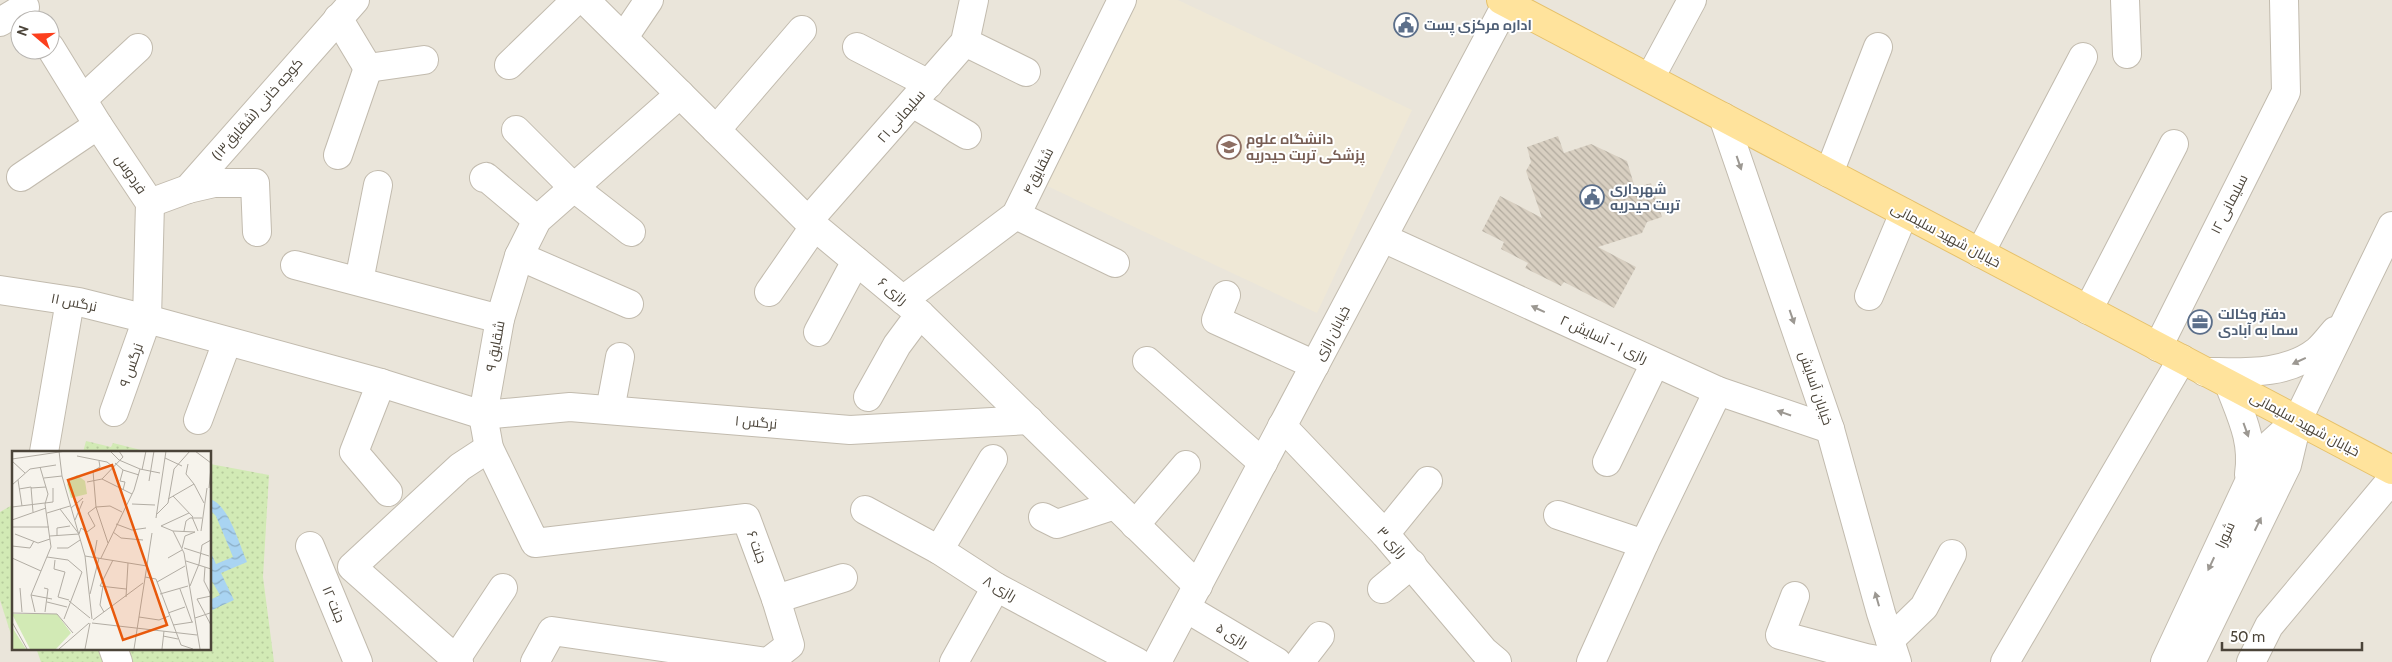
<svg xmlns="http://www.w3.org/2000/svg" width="2392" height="662" font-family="Cabin,Cairo,sans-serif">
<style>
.residential{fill:#eae5da;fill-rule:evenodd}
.education{fill:#efe8d6}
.garden{fill:url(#garden-dots)}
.water{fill:url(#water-waves)}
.building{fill:url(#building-back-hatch)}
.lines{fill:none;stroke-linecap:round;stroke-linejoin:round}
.minor-casing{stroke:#c2bbae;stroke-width:30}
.major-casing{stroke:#e6c16a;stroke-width:30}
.minor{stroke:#fff;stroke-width:28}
.major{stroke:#ffe39c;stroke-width:28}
.oneway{fill:#9c9892}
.labels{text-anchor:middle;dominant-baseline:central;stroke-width:4;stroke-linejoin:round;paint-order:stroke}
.service-label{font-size:14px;font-weight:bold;fill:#4e5e75;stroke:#fff;text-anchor:start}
.street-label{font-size:14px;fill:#4b4439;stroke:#fff}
.education-label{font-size:14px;font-weight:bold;fill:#785e54;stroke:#fff;text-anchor:start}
.inset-road{fill:none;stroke:#b2ada4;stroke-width:1}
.view{fill:#e8590c;fill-opacity:0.15;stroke:#e8590c;stroke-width:2.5}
.inset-edge{fill:none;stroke:#4b4439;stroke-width:2.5}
</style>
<defs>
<pattern id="garden-dots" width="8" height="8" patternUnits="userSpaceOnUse" patternTransform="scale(1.25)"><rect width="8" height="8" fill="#d2eab5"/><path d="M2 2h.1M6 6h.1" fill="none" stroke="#b6ca9c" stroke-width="1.8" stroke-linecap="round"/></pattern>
<pattern id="water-waves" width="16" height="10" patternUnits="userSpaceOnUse" patternTransform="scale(1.25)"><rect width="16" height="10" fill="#a9d4f2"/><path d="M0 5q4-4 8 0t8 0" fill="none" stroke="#8caec5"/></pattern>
<pattern id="building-back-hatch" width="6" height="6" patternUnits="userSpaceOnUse" patternTransform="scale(1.25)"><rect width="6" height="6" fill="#d8cfc1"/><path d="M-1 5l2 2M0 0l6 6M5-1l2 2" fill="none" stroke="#b1aa9e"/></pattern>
</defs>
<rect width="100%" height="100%" fill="#f6f3ec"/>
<path class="residential" d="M0 0H2392V662H0ZM20 20H50V50H20ZM14 452H210V648H14Z"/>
<polygon class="education" points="1132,0 1178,0 1412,110 1317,313 1045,185"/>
<g class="garden">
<polygon points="86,441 111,447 113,443 149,452 83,452"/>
<polygon points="210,464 269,475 263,577 274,662 41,662 36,648 210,648"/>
<polygon points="14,504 14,644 0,600 0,512"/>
</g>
<path class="water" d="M210 499C229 505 239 544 247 562L221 573 234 600 210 611V600L220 595 210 578V551L216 564 233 557 216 516 210 510Z"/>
<polygon class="building" points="1558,136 1564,153 1591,144 1627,161 1635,188 1651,183 1662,217 1647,222 1642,233 1598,247 1636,267 1614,308 1564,282 1561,286 1525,268 1528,263 1501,249 1504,242 1482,231 1500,196 1542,218 1526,171 1531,162 1527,147"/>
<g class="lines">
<g class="minor-casing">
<g id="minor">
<polyline points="585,0 808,221 920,314 1198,586"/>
<polyline points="2125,0 2127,54"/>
<polyline points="338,18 368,68 424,60"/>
<polyline points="0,22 25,7"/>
<polyline points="624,37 649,0"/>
<polyline points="965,42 1026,72"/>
<polyline points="50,47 98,125 150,203 147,319 114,412"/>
<polyline points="857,47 929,84"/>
<polyline points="509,65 576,0"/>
<polyline points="1650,78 1692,0"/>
<polyline points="680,94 537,220 519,256 500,319 483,415 489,448 535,543 746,518 776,599 790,645 768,662"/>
<polyline points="83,99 138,48"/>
<polyline points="912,103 967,135"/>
<polyline points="1723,117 1830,429 1881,613 1897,662"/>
<polyline points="516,130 573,187 631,232"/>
<polyline points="716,130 802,30"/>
<polyline points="338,155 368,68"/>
<polyline points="1829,173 1878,47"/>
<polyline points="21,177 98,125"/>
<polyline points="484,178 486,177 537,220"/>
<polyline points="188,189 214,183 255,183 257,232"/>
<polyline points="150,203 188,189 355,0"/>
<polyline points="1016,215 1115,263"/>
<polyline points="808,221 965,42 974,0"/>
<polyline points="1383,238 1718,391 1830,429"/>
<polyline points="1980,253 2083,57"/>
<polyline points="519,256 629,304"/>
<polyline points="295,265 500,319"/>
<polyline points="359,281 378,185"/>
<polyline points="0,290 79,302 147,319 381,383 483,415 570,407 850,430 1029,420"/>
<polyline points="769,292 814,227"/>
<polyline points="1226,295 1216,320 1315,365"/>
<polyline points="1869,296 1904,213"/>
<polyline points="903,300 1016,215 1122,0"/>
<polyline points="2088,310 2174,144"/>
<polyline points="818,332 856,261"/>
<polyline points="2158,347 2286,92 2284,0"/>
<polyline points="1147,361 1263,463"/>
<path d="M2205 372C2242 372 2285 376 2317 351 2323 346 2329 338 2335 331"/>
<polyline points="381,383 354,452 388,492"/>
<path d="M2229 384C2241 416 2254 440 2249 474"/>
<polyline points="868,397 897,345 920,314"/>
<polyline points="610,410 620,357"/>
<polyline points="198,420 227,342"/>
<polyline points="1282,426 1385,534 1484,651 1497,662"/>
<polyline points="44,452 70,301"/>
<polyline points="1607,462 1655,363"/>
<polyline points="865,510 939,550 996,587 1137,662"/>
<polyline points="1558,515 1644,544"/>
<polyline points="1043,517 1057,524 1115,505"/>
<polyline points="1135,525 1186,465"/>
<polyline points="1385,534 1428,481"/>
<polyline points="310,546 358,662"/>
<polyline points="939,550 993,459"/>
<polyline points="1382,589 1412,564"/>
<polyline points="1795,596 1780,635 1866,658 1890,662"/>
<polyline points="776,599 843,578"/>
<polyline points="1186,608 1277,662"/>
<polyline points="1890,640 1924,607 1952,554"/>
<polyline points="113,648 118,662"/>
<polyline points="456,659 503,588"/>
<polyline points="459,662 352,567 460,467 489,448"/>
<polyline points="535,662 552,631 766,662"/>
<polyline points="954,662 996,587"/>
<polyline points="1157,662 1507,3"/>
<polyline points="1300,662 1320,636"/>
<polyline points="1591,662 1644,544 1718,391"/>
<polyline points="2005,662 2182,359"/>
<polyline points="2165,662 2264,450 2298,419"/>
<polyline points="2191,662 2287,465 2298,419 2392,226"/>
<polyline points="2251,662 2269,626 2392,479"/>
</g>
</g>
<g class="major-casing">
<polyline id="major" points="1501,0 2392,470"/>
</g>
<use href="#minor" class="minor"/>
<use href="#major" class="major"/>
</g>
<defs><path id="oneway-solid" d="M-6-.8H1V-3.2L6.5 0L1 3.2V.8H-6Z" transform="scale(1.25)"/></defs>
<g class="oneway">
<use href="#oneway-solid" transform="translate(1739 163) rotate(71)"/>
<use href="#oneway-solid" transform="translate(1538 309) rotate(-155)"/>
<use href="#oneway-solid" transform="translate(1792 317) rotate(71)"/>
<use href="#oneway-solid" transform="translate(2299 361) rotate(155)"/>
<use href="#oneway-solid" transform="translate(1784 413) rotate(-161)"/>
<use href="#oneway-solid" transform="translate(2246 430) rotate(70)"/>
<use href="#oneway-solid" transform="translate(2258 524) rotate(-64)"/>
<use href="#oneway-solid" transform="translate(2211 564) rotate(115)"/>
<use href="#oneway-solid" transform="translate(1877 599) rotate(-106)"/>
</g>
<defs>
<g id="civic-ring" transform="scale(1.25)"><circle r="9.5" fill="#fff" stroke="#5c6f8a" stroke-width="1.5"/><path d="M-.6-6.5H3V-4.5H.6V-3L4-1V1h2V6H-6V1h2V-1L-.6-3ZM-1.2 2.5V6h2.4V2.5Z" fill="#5c6f8a"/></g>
<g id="university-ring" transform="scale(1.25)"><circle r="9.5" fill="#fff" stroke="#8d6e63" stroke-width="1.5"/><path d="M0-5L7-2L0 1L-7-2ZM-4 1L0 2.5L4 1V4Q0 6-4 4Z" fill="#8d6e63"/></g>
<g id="office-ring" transform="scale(1.25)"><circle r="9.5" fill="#fff" stroke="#5c6f8a" stroke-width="1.5"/><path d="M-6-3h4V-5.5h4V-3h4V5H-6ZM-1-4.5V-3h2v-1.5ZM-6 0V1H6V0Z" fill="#5c6f8a"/></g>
</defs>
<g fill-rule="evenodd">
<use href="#civic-ring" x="1406" y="25"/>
<use href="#university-ring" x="1229" y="147"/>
<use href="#civic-ring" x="1592" y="197"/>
<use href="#office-ring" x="2200" y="322"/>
</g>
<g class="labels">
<g class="service-label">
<text x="1424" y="25">اداره مرکزی پست</text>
<text x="1610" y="189">شهرداری<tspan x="1610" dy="16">تربت حیدریه</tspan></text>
<text x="2218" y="314">دفتر وکالت<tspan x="2218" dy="16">سما به آبادی</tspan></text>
</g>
<g class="street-label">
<text transform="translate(257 109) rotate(-49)">کوچه خانی (شقایق۱۳)</text>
<text transform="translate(901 116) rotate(-49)">سلیمانی ۲۱</text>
<text transform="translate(1038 171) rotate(-63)">شقایق۴</text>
<text transform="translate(131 174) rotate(56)">فردوس</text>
<text transform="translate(2229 204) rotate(-63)">سلیمانی ۱۲</text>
<text transform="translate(1946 235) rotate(28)">خیابان شهید سلیمانی</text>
<text transform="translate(893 291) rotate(40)">رازی ۶</text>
<text transform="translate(74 302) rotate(11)">نرگس ۱۱</text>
<text transform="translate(1332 333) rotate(-62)">خیابان رازی</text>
<text transform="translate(1604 339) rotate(25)">رازی ۱ - آسایش ۲</text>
<text transform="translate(495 346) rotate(-79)">شقایق ۹</text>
<text transform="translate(131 365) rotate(-71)">نرگس ۹</text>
<text transform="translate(1816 388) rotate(71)">خیابان آسایش</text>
<text transform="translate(756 422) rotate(5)">نرگس ۱</text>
<text transform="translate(2305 424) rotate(28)">خیابان شهید سلیمانی</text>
<text transform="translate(2225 535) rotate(-65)">شورا</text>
<text transform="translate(1392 542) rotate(48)">رازی ۳</text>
<text transform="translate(757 547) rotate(70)">جنت ۶</text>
<text transform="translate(1000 588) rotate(30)">رازی ۸</text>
<text transform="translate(334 604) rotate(67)">جنت ۱۲</text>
<text transform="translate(1232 635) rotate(31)">رازی ۵</text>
</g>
<g class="education-label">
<text x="1246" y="139">دانشگاه علوم<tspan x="1246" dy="16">پزشکی تربت حیدریه</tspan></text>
</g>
</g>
<g transform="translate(12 451)">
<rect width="199" height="199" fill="#f6f3ec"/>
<path d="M0 163H45L59 182 44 198H18ZM0 176 14 198H0Z" fill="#d2eab5"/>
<path d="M65 24 73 30 75 43 59 47 55 33Z" fill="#d2eab5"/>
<path class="inset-road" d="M47 0 50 25 73 105 80 168M98 0 107 9 128 18 148 22M183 0 199 12M65 5 95 11 100 15M153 7 170 15M0 8 54 0M0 10 13 22M87 10 88 16 81 20 84 56 96 92M103 12 111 19 127 24M176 13 174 23 182 33M111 19 108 30 113 31 111 39M130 19 134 0M32 27 50 25M90 28 120 43M6 29 10 55M137 30 142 0M75 31 90 28 111 6 107 0M182 33 192 52M0 34 18 18 44 14M19 37 34 36M197 37 199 16M7 38 19 36 21 61M161 45 181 66M156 48 182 33M120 53 143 54M0 56 41 51V37M59 57 71 47M48 58 67 83M35 62 58 55M145 63 156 52 162 18 178 0M180 66 186 80M144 67 154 0M0 69 34 57M63 69 71 50M104 73 120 79 134 77M149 75 177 62M149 75 161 80 172 102 188 198M0 76H37M161 80 183 81 173 85 170 97M172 80 174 70 178 67H190M189 80 195 37M101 81 109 87 131 89M3 83 26 92 38 88M67 83 69 77 75 81 83 75 76 62 84 56 98 55 110 61M38 85 67 83M45 85V77L58 75M0 95 18 97 22 90M45 97H56L68 89M172 97 197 105M73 105 135 115M35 106 56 109 70 121M82 106 85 89M0 107 29 120M89 107 122 39 128 18M156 107 170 99M43 109 42 118 53 121 46 146 57 149M101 109 88 135 114 138M174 110 199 118M187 113 190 94 199 89M193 116 192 130 199 144M133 126 144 128 169 194 181 198M145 131 173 115M91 135 88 154 92 161M178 135 187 113M8 137 10 161M32 137 36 138 33 161M168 138 180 171M78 143 87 107M148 143 176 135M19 144 40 148M199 145 185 148 199 174M114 146 116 112M57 150 78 167M35 151 55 156M23 161 19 144 39 96 33 53 36 43 28 16M0 162 45 163 61 182M156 162 173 156M127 166 147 169 157 165M183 167 198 162M52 168 70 121M81 169 131 132M0 171 15 198M80 172 185 184M161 174 181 171M151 185 166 188M47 198 77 172M73 198 78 172M122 198 140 82M150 198 152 180"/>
<path class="view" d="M100 14 155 174 111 189 56 29Z"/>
<rect width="199" height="199" class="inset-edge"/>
</g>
<g transform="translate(35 35) rotate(289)"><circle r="24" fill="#ffffff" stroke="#b7b4b0"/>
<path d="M0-4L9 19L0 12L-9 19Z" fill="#fc3f1d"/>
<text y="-8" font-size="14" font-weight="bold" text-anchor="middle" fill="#4b4439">N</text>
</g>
<path d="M2222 642v8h140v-8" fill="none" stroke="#4b4439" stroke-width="2.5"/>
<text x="2230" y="642" font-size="15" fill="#4b4439" stroke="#ffffff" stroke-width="4" paint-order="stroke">50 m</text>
</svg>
